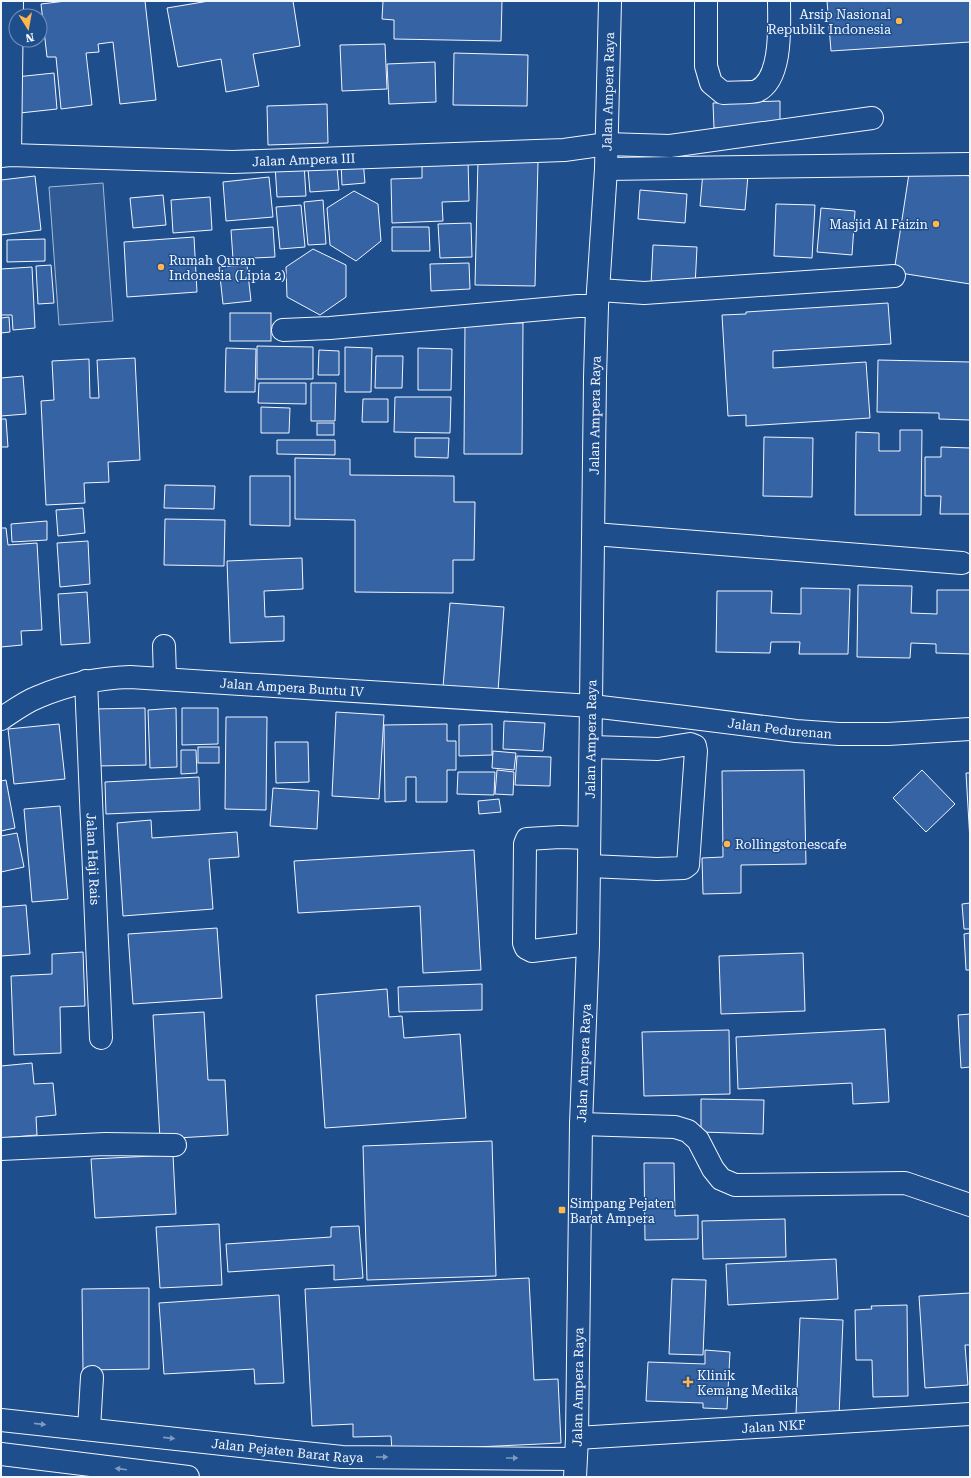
<svg xmlns="http://www.w3.org/2000/svg" width="971" height="1478" font-family="'Roboto Serif',serif">
<style>
.green{fill:#305b95;stroke:#a8bbd7}
.building{fill:#3563a3;stroke:#f2f6ff}
.lines{fill:none;stroke-linecap:round;stroke-linejoin:round}
.minor-casing{stroke:#f2f6ff;stroke-width:24}
.minor{stroke:#1f4e8c;stroke-width:22}
.oneway{fill:#7e9ac0}
.poi-dot{fill:#ffb74d;stroke:#1f4e8c;stroke-width:1.5}
.labels{text-anchor:middle;dominant-baseline:central;stroke-width:3;stroke-linejoin:round;paint-order:stroke}
.poi-label{font-size:13px;fill:#f2f6ff;stroke:#1f4e8c;text-anchor:start}
.street-label{font-size:13px;fill:#f2f6ff;stroke:#1f4e8c}
</style>
<rect width="100%" height="100%" fill="#1f4e8c"/>
<polygon class="green" points="103,183 113,321 59,325 49,187"/>
<g class="building">
<polygon points="66,1 145,1 156,100 120,104 113,42 98,44 99,52 86,53 92,105 61,109 56,57 47,57 41,4"/>
<polygon points="209,1 293,1 300,46 253,54 259,86 226,92 221,59 178,67 167,8"/>
<polygon points="383,1 502,1 501,41 394,39 394,20 382,19"/>
<polygon points="827,1 970,1 970,42 831,51"/>
<polygon points="385,44 387,89 342,91 340,45"/>
<polygon points="454,53 528,55 527,106 453,105"/>
<polygon points="435,62 436,102 389,104 387,64"/>
<polygon points="54,73 57,109 20,113 16,77"/>
<polygon points="780,101 780,125 714,128 713,103"/>
<polygon points="327,104 328,143 268,145 267,106"/>
<polygon points="468,159 469,201 442,202 443,221 392,223 391,179 422,178 422,160"/>
<polygon points="363,160 365,183 342,185 341,161"/>
<polygon points="478,160 538,161 535,286 475,285"/>
<polygon points="304,164 306,196 277,197 275,165"/>
<polygon points="337,167 339,190 310,192 308,169"/>
<polygon points="910,167 970,176 970,284 894,272"/>
<polygon points="703,172 748,175 745,210 700,206"/>
<polygon points="35,176 41,230 1,235 1,180"/>
<polygon points="269,177 273,217 226,221 223,182"/>
<polygon points="640,190 687,194 685,223 638,219"/>
<polygon points="354,191 378,204 381,241 356,261 330,245 327,208"/>
<polygon points="163,195 166,225 133,228 130,198"/>
<polygon points="210,197 212,230 173,233 171,200"/>
<polygon points="323,200 326,244 308,245 304,202"/>
<polygon points="776,204 815,205 812,258 774,256"/>
<polygon points="301,205 305,247 280,249 276,207"/>
<polygon points="821,208 855,211 852,255 817,252"/>
<polygon points="471,223 472,257 440,258 438,224"/>
<polygon points="273,227 275,257 233,259 231,230"/>
<polygon points="392,227 429,227 430,251 392,251"/>
<polygon points="194,237 197,292 127,297 124,242"/>
<polygon points="45,239 45,261 7,262 7,240"/>
<polygon points="653,245 697,247 695,287 651,285"/>
<polygon points="313,249 346,265 346,297 320,315 287,297 286,267"/>
<polygon points="469,263 470,289 431,291 430,264"/>
<polygon points="51,265 54,303 38,304 36,266"/>
<polygon points="247,265 251,301 223,304 219,267"/>
<polygon points="32,267 35,328 13,330 12,315 1,315 1,269"/>
<polygon points="888,303 891,344 773,351 773,368 866,362 870,418 746,426 746,415 728,416 722,315 746,314 746,312"/>
<rect x="230" y="313" width="41" height="28"/>
<polygon points="9,317 10,332 1,333 1,318"/>
<polygon points="465,323 523,323 522,454 464,454"/>
<polygon points="257,346 313,347 313,379 257,379"/>
<polygon points="345,347 372,348 371,392 345,392"/>
<polygon points="226,348 256,349 255,392 225,392"/>
<polygon points="418,348 452,349 451,390 418,390"/>
<polygon points="319,350 339,351 339,375 318,375"/>
<polygon points="376,356 403,356 402,388 375,388"/>
<polygon points="135,358 140,460 108,462 109,482 84,483 85,503 46,505 41,401 54,400 52,361 89,359 90,398 99,398 97,360"/>
<polygon points="878,360 970,362 970,420 939,419 939,413 877,412"/>
<polygon points="23,376 26,414 1,416 1,378"/>
<polygon points="259,383 306,383 306,404 258,403"/>
<polygon points="311,383 336,383 335,421 311,421"/>
<polygon points="395,397 451,397 450,433 394,432"/>
<polygon points="363,399 388,399 388,422 362,422"/>
<polygon points="261,407 290,408 289,433 261,433"/>
<polygon points="1,419 6,419 8,447 1,447"/>
<rect x="317" y="423" width="17" height="12"/>
<polygon points="900,430 922,430 921,515 855,515 856,432 879,433 879,451 900,451"/>
<polygon points="764,437 813,438 812,497 763,496"/>
<polygon points="415,438 449,438 448,458 415,457"/>
<polygon points="277,440 335,440 335,455 277,454"/>
<polygon points="941,447 970,448 970,514 940,514 941,496 925,496 925,457 941,457"/>
<polygon points="295,458 350,459 350,475 454,476 454,502 475,502 474,560 453,560 453,593 355,592 355,520 295,519"/>
<polygon points="250,476 290,476 290,526 250,525"/>
<polygon points="165,485 215,486 214,509 164,508"/>
<polygon points="83,508 85,533 58,536 56,510"/>
<polygon points="165,519 225,520 224,566 164,565"/>
<polygon points="47,521 47,540 12,542 11,524"/>
<polygon points="1,528 6,528 8,545 37,543 42,630 21,631 22,645 1,647"/>
<polygon points="88,541 90,584 60,587 57,543"/>
<polygon points="302,558 303,589 264,591 265,617 284,616 284,641 230,643 227,561"/>
<polygon points="858,585 912,586 911,613 937,614 937,590 970,590 970,654 936,653 936,644 911,643 910,658 857,657"/>
<polygon points="801,588 850,589 848,654 799,654 800,642 771,642 770,653 716,652 717,591 772,591 771,613 801,614"/>
<polygon points="87,592 90,643 61,645 58,594"/>
<polygon points="450,603 504,607 498,691 443,687"/>
<polygon points="145,708 146,765 97,766 95,709"/>
<polygon points="176,708 177,767 150,768 148,710"/>
<polygon points="182,708 218,708 218,744 182,745"/>
<polygon points="336,712 384,715 379,799 332,796"/>
<polygon points="226,717 267,717 266,810 225,809"/>
<polygon points="504,721 545,723 543,751 503,749"/>
<polygon points="59,724 65,779 14,784 8,729"/>
<polygon points="447,724 447,741 456,741 456,770 447,770 447,802 416,802 416,777 406,777 406,801 385,802 384,725"/>
<polygon points="492,724 492,755 459,756 459,725"/>
<polygon points="275,742 308,742 309,782 276,783"/>
<rect x="198" y="747" width="21" height="16"/>
<polygon points="181,750 196,750 197,773 181,774"/>
<polygon points="493,751 516,753 514,770 492,768"/>
<polygon points="517,756 551,757 550,786 515,785"/>
<polygon points="497,770 514,772 513,795 495,794"/>
<polygon points="804,770 806,864 741,865 741,893 703,894 702,858 723,857 722,771"/>
<polygon points="922,770 955,804 926,832 893,798"/>
<polygon points="458,772 495,772 494,795 457,794"/>
<polygon points="966,773 970,773 970,841"/>
<polygon points="199,777 200,810 106,814 105,782"/>
<polygon points="6,780 15,828 1,831 1,781"/>
<polygon points="273,788 319,791 317,829 270,826"/>
<polygon points="499,799 501,812 479,814 478,801"/>
<polygon points="60,806 68,899 32,902 24,809"/>
<polygon points="151,820 152,838 237,832 239,857 209,859 213,909 123,916 117,823"/>
<polygon points="17,833 24,867 1,872 1,836"/>
<polygon points="474,850 481,970 423,973 420,906 298,913 294,861"/>
<polygon points="970,903 970,929 964,929 962,904"/>
<polygon points="26,905 30,954 1,956 1,907"/>
<polygon points="217,928 222,998 133,1004 128,934"/>
<polygon points="970,933 970,970 966,970 964,934"/>
<polygon points="83,952 85,1006 60,1007 61,1053 14,1055 11,976 52,974 52,954"/>
<polygon points="803,953 805,1011 721,1014 719,956"/>
<polygon points="482,984 482,1010 399,1012 398,987"/>
<polygon points="387,989 389,1017 402,1016 404,1038 460,1034 466,1118 325,1128 316,995"/>
<polygon points="204,1012 208,1080 225,1080 228,1135 160,1139 153,1015"/>
<polygon points="970,1014 970,1067 961,1068 958,1015"/>
<polygon points="885,1029 889,1102 853,1104 852,1083 738,1089 736,1037"/>
<polygon points="729,1030 730,1094 644,1096 642,1032"/>
<polygon points="32,1063 34,1084 53,1083 56,1115 36,1117 37,1135 1,1138 1,1066"/>
<polygon points="701,1099 764,1100 763,1134 701,1132"/>
<polygon points="492,1141 496,1276 367,1280 363,1146"/>
<polygon points="173,1155 176,1214 95,1218 91,1159"/>
<polygon points="644,1163 674,1163 675,1216 698,1215 698,1239 645,1240"/>
<polygon points="785,1219 786,1257 703,1259 702,1221"/>
<polygon points="219,1224 222,1285 160,1288 156,1227"/>
<polygon points="359,1226 363,1278 334,1280 334,1265 228,1272 226,1244 331,1237 331,1227"/>
<polygon points="836,1259 838,1299 728,1305 726,1264"/>
<polygon points="529,1278 534,1380 558,1379 561,1443 392,1451 391,1436 353,1437 353,1424 312,1426 305,1289"/>
<polygon points="672,1279 706,1280 703,1355 669,1354"/>
<polygon points="149,1288 149,1369 83,1370 82,1289"/>
<polygon points="970,1293 970,1345 965,1345 968,1385 925,1388 919,1296"/>
<polygon points="279,1295 284,1383 255,1384 254,1369 164,1374 159,1303"/>
<polygon points="907,1305 908,1396 873,1397 872,1360 856,1360 855,1310 872,1309 871,1306"/>
<polygon points="800,1318 843,1320 839,1416 796,1414"/>
<polygon points="705,1350 730,1352 727,1409 703,1408 703,1403 646,1401 648,1362 705,1364"/>
</g>
<g class="lines">
<g class="minor-casing">
<g id="minor">
<path d="M706 1V66L711 83 723 93C730 92 752 93 757 91 783 79 779 24 779 1"/>
<polyline points="10,155 12,1"/>
<path id="s1" d="M1 156 10 155 232 162 564 150 607 144 670 146 872 118"/>
<polyline points="606,169 970,164"/>
<polyline points="599,290 644,293 894,276"/>
<polyline points="283,330 330,328 578,306 597,306"/>
<polyline points="594,534 962,563"/>
<polyline points="164,646 165,678"/>
<path id="s2" d="M86 681 101 1038"/>
<path id="s3" d="M1 719C13 711 25 702 38 697 68 684 98 678 130 677L592 706 685 717 796 731 839 734H888L970 729"/>
<polyline points="590,866 657,869 684,868 688,865 696,751 695,746 690,744 658,749 591,747"/>
<polyline points="588,944 532,951 526,948 524,943 525,844 527,839 560,837 589,838"/>
<polyline points="581,1124 675,1127 688,1131 698,1140 713,1169 721,1179 735,1185 905,1183 970,1205"/>
<polyline points="1,1149 105,1144 175,1145"/>
<path id="s4" d="M1 1420 342 1457 575 1459"/>
<polyline points="89,1429 92,1377"/>
<path id="s5" d="M577 1438 970 1414"/>
<polyline points="1,1454 188,1477"/>
<path id="s6" d="M575 1477 577 1438 581 1124 588 944 595 378 597 306 606 169 610 1"/>
</g>
</g>
<use href="#minor" class="minor"/>
</g>
<defs><path id="oneway-solid" d="M-6-.8H1V-3.2L6.5 0L1 3.2V.8H-6Z"/></defs>
<g class="oneway">
<use href="#oneway-solid" transform="translate(40 1424) rotate(6)"/>
<use href="#oneway-solid" transform="translate(169 1438) rotate(6)"/>
<use href="#oneway-solid" transform="translate(382 1457)"/>
<use href="#oneway-solid" transform="translate(512 1458)"/>
<use href="#oneway-solid" transform="translate(121 1469) rotate(-173)"/>
</g>
<g class="poi-dot">
<circle cx="899" cy="21" r="4"/>
<circle cx="936" cy="224" r="4"/>
<circle cx="161" cy="267" r="4"/>
<circle cx="727" cy="844" r="4"/>
<rect x="558" y="1206" width="8" height="8" rx="2"/>
<path d="M686 1376h4v4h4v4h-4v4h-4v-4h-4v-4h4z"/>
</g>
<g class="labels">
<g class="poi-label">
<text x="891" y="14" text-anchor="end">Arsip Nasional<tspan x="891" dy="15">Republik Indonesia</tspan></text>
<text x="928" y="224" text-anchor="end">Masjid Al Faizin</text>
<text x="169" y="260">Rumah Quran<tspan x="169" dy="15">Indonesia (Lipia 2)</tspan></text>
<text x="735" y="844">Rollingstonescafe</text>
<text x="570" y="1203">Simpang Pejaten<tspan x="570" dy="15">Barat Ampera</tspan></text>
<text x="697" y="1375">Klinik<tspan x="697" dy="15">Kemang Medika</tspan></text>
</g>
<g class="street-label">
<text stroke="none"><textPath href="#s6" startOffset="1386">Jalan Ampera Raya</textPath></text>
<text stroke="none"><textPath href="#s1" startOffset="303">Jalan Ampera III</textPath></text>
<text stroke="none"><textPath href="#s6" startOffset="1062">Jalan Ampera Raya</textPath></text>
<text stroke="none"><textPath href="#s3" startOffset="300">Jalan Ampera Buntu IV</textPath></text>
<text stroke="none"><textPath href="#s3" startOffset="790">Jalan Pedurenan</textPath></text>
<text stroke="none"><textPath href="#s6" startOffset="738">Jalan Ampera Raya</textPath></text>
<text stroke="none"><textPath href="#s2" startOffset="178">Jalan Haji Rais</textPath></text>
<text stroke="none"><textPath href="#s6" startOffset="414">Jalan Ampera Raya</textPath></text>
<text stroke="none"><textPath href="#s6" startOffset="90">Jalan Ampera Raya</textPath></text>
<text stroke="none"><textPath href="#s5" startOffset="197">Jalan NKF</textPath></text>
<text stroke="none"><textPath href="#s4" startOffset="288">Jalan Pejaten Barat Raya</textPath></text>
</g>
</g>
<rect width="971" height="1478" fill="none" stroke="#f2f6ff" stroke-width="4"/>
<g transform="translate(28 28) rotate(169)"><circle r="19" fill="#1f4e8c" stroke="#7391ba"/>
<path d="M0-3L7 15L0 10L-7 15Z" fill="#ffb74d"/>
<text y="-6" font-size="11" font-weight="bold" text-anchor="middle" fill="#f2f6ff">N</text>
</g>
</svg>
